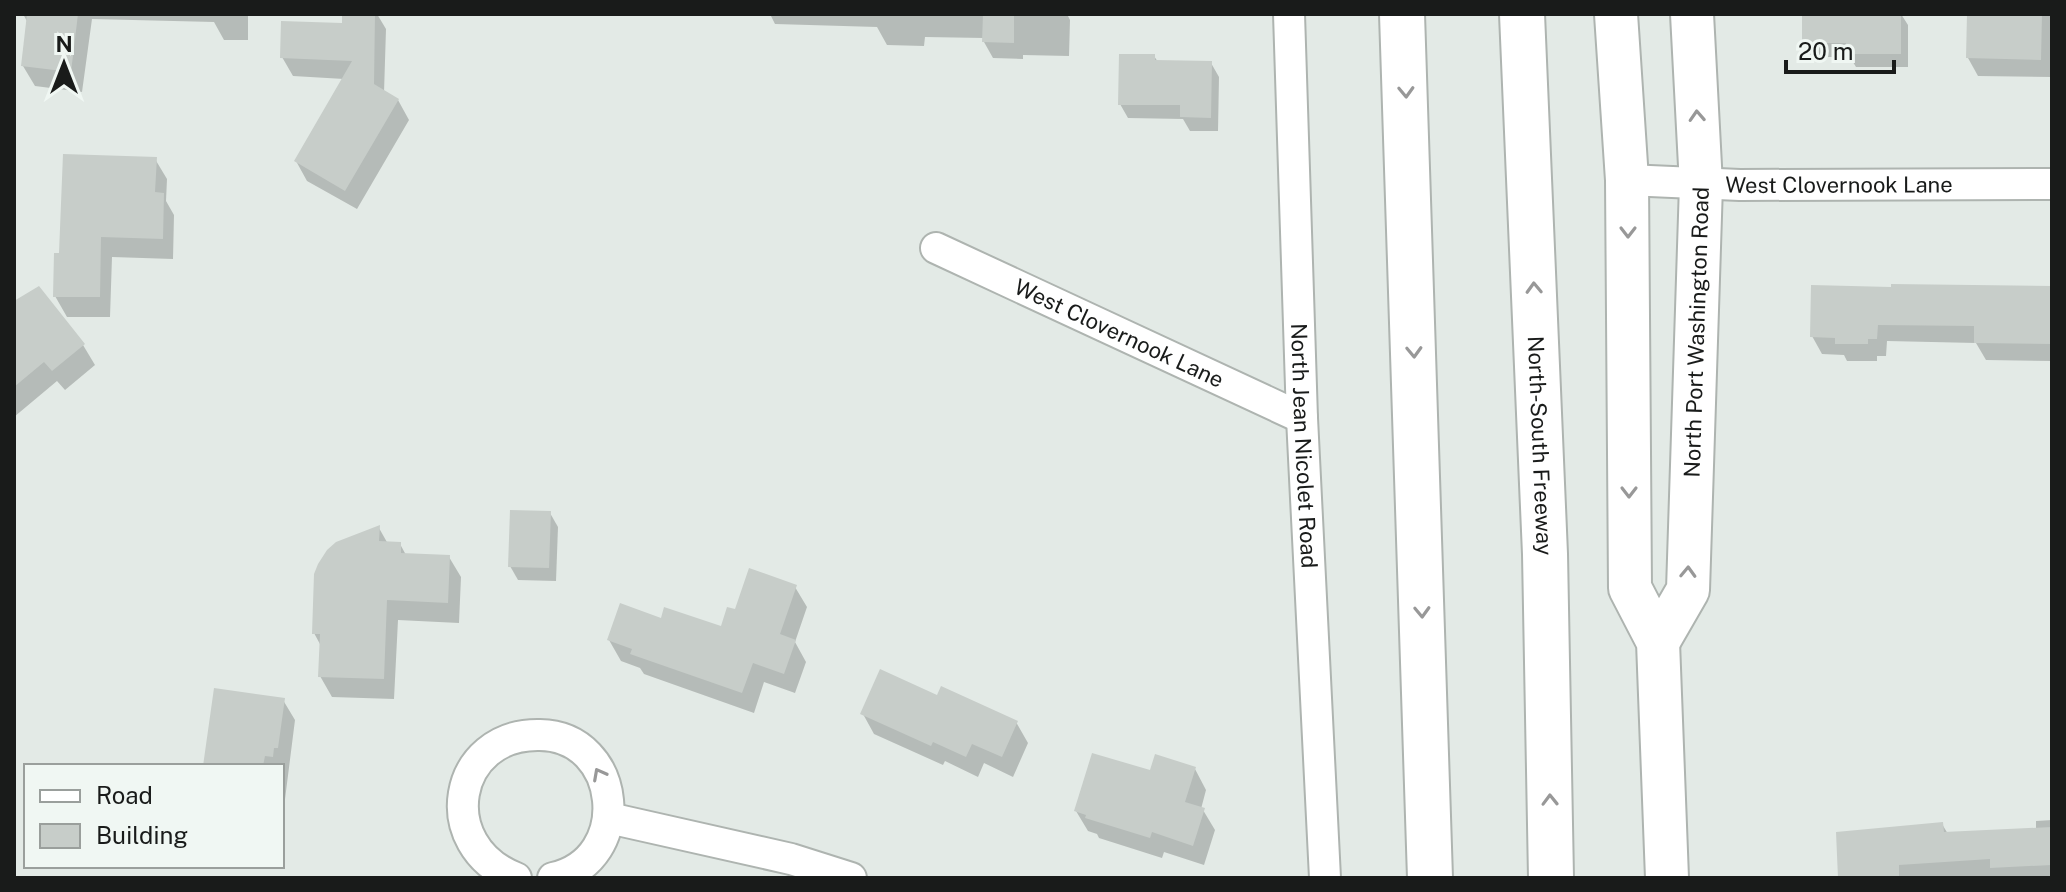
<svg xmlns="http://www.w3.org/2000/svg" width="2066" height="892" font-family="'Public Sans',sans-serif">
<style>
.shadow{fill:#0003}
.building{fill:#c7cdc9}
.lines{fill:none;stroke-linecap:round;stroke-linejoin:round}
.minor-casing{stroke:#aeb4b0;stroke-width:34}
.secondary-casing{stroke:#aeb4b0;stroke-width:46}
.motorway-casing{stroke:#aeb4b0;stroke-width:48}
.minor{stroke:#fff;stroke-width:30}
.secondary{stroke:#fff;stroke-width:42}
.motorway{stroke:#fff;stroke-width:44}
.oneway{stroke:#989898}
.labels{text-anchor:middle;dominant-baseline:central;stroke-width:7;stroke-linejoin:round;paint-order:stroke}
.street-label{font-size:22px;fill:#191b1a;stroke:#f0f7f3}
</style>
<rect width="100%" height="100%" fill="#e3eae6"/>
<g class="shadow">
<polygon points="23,14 248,14 248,40 224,40 214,22 92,19 82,92 35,86 23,66 28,23"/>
<polygon points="344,14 377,14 386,29 384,93 398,100 409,120 357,209 307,181 296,161 344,79 293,76 282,57 344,26"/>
<polygon points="770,14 1067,14 1070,20 1069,56 1023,55 1023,59 993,58 984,42 984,38 925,37 924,46 887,45 877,27 775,24"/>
<polygon points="1804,14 1901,14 1908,25 1908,67 1856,67 1850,57 1812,57 1804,43"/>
<polygon points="1969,14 2052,14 2051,77 1978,76 1968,58"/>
<polygon points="1154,56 1158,62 1211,63 1219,77 1218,131 1190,131 1183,119 1128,118 1120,104"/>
<polygon points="155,159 167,179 166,201 174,215 173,259 112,257 110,317 67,317 55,296 61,255"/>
<polygon points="2052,288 2052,361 1986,360 1976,343 1887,341 1886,356 1877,356 1877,361 1847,361 1844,355 1822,354 1812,336"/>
<polygon points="14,303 83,345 95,365 65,390 57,381 14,417"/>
<polygon points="550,513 558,527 556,581 518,580 510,566"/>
<polygon points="379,528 388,544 400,544 406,555 449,557 461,577 459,623 398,620 394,699 332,697 320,676 321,646 314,633"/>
<polygon points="795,587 807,607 795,642 806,662 795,693 764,682 754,713 644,674 640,668 621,661 609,640 662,621 722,629 736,612"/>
<polygon points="938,697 1016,722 1028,743 1013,777 984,763 978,777 945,761 943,765 874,734 863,714"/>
<polygon points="283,700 295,720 282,823 282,766 205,766"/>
<polygon points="1195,769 1206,790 1201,809 1203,810 1215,830 1204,865 1164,852 1162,858 1099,838 1097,834 1088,831 1076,811"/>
<polygon points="2052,820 2052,878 1840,878 1942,824 1948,834 2036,830 2036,821"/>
</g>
<g class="building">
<polygon points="27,14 78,14 71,72 21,66"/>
<polygon points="342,14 375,14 374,84 399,99 345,191 294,161 352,61 280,58 281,21 342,23"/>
<polygon points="983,14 1014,14 1014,43 982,42"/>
<polygon points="1802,14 1901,14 1901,54 1846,54 1846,43 1802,43"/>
<polygon points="1967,14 2042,14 2041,60 1966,58"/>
<polygon points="1119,54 1155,54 1155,60 1212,61 1211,118 1180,117 1180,105 1118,105"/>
<polygon points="63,154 157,157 155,192 164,193 163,239 101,237 100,297 53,297 54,253 59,253"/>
<polygon points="1891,284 2052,286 2052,344 1974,343 1974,326 1878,325 1877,339 1868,339 1868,344 1835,344 1835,338 1810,337 1811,285 1891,287"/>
<polygon points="39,286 85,344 52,371 44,362 14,387 14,301"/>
<polygon points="510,510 551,511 549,568 508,567"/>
<polygon points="380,525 379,541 401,542 401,553 450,555 448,603 387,600 384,679 318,677 320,634 312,634 314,574 318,564 327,550 336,542"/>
<polygon points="749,568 797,585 780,634 796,640 784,674 753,663 742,693 630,654 632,649 607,640 620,603 661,618 664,607 721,626 727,607 735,609"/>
<polygon points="880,669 937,695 941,686 1018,721 1002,757 972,744 966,757 933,742 931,746 860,714"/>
<polygon points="214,688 285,698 278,748 274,748 273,757 265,756 263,766 203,766"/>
<polygon points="1092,753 1150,770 1155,754 1196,767 1185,802 1205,808 1193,846 1152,832 1150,838 1085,818 1086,815 1074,811"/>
<polygon points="1943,822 1944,832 2052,827 2052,865 1990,868 1990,859 1899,865 1899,878 1838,878 1836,832"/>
</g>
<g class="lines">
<g class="minor-casing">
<g id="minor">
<path id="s1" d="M1289 14 1302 418 1325 878"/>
<path id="s2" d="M1627 180 1740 185 2052 184"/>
<path id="s3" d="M936 248 1302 418"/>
<polyline points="609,818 791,859 851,878"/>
<path d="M516 878C433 846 452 733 540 735 622 736 635 860 553 878"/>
</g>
</g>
<g class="secondary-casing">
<g id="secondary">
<polyline points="1616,14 1627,180 1630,588 1658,642 1667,878"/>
<path id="s4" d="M1658 642 1688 590 1701 185 1692 14"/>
</g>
</g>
<g class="motorway-casing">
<g id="motorway">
<polyline points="1402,14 1430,878"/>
<path id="s5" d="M1522 14 1545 554 1551 878"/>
</g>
</g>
<use href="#minor" class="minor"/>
<use href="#secondary" class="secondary"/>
<use href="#motorway" class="motorway"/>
</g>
<defs><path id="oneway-chevron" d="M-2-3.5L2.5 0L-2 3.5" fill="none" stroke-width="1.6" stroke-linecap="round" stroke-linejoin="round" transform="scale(2)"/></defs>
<g class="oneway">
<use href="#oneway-chevron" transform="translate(1406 92) rotate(88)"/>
<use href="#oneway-chevron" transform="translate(1697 116) rotate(-93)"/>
<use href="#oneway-chevron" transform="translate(1628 232) rotate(90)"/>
<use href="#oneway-chevron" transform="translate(1534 288) rotate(-92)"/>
<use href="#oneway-chevron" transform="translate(1414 352) rotate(88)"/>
<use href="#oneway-chevron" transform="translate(1629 492) rotate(90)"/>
<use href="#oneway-chevron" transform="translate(1688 572) rotate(-88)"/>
<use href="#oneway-chevron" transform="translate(1422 612) rotate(88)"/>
<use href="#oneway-chevron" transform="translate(599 774) rotate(-118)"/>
<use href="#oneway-chevron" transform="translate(1550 800) rotate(-91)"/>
</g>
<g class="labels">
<g class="street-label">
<text stroke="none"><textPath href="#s2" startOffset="212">West Clovernook Lane</textPath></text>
<text stroke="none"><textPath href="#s4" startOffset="318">North Port Washington Road</textPath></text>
<text stroke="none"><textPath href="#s3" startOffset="202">West Clovernook Lane</textPath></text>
<text stroke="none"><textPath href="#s1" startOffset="432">North Jean Nicolet Road</textPath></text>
<text stroke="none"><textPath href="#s5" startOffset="432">North-South Freeway</textPath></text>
</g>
</g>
<rect width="2066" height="892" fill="none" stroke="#191b1a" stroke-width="32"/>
<rect x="24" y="764" width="260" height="104" fill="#f0f7f3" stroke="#9a9f9c" stroke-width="2"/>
<rect x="40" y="790" width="40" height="12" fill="#ffffff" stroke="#9a9f9c" stroke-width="2"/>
<text x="96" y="804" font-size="24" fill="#191b1a">Road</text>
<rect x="40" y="824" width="40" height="24" fill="#c7cdc9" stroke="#9a9f9c" stroke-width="2"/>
<text x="96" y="844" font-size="24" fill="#191b1a">Building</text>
<g transform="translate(64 64)" stroke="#f0f7f3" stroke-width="6" paint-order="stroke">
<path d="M0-6L14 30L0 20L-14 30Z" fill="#191b1a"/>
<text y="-12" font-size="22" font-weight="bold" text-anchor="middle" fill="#191b1a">N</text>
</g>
<path d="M1786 60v12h108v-12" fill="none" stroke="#191b1a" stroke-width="4"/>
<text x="1798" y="60" font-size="24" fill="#191b1a" stroke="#f0f7f3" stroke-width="6" paint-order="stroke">20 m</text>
</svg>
